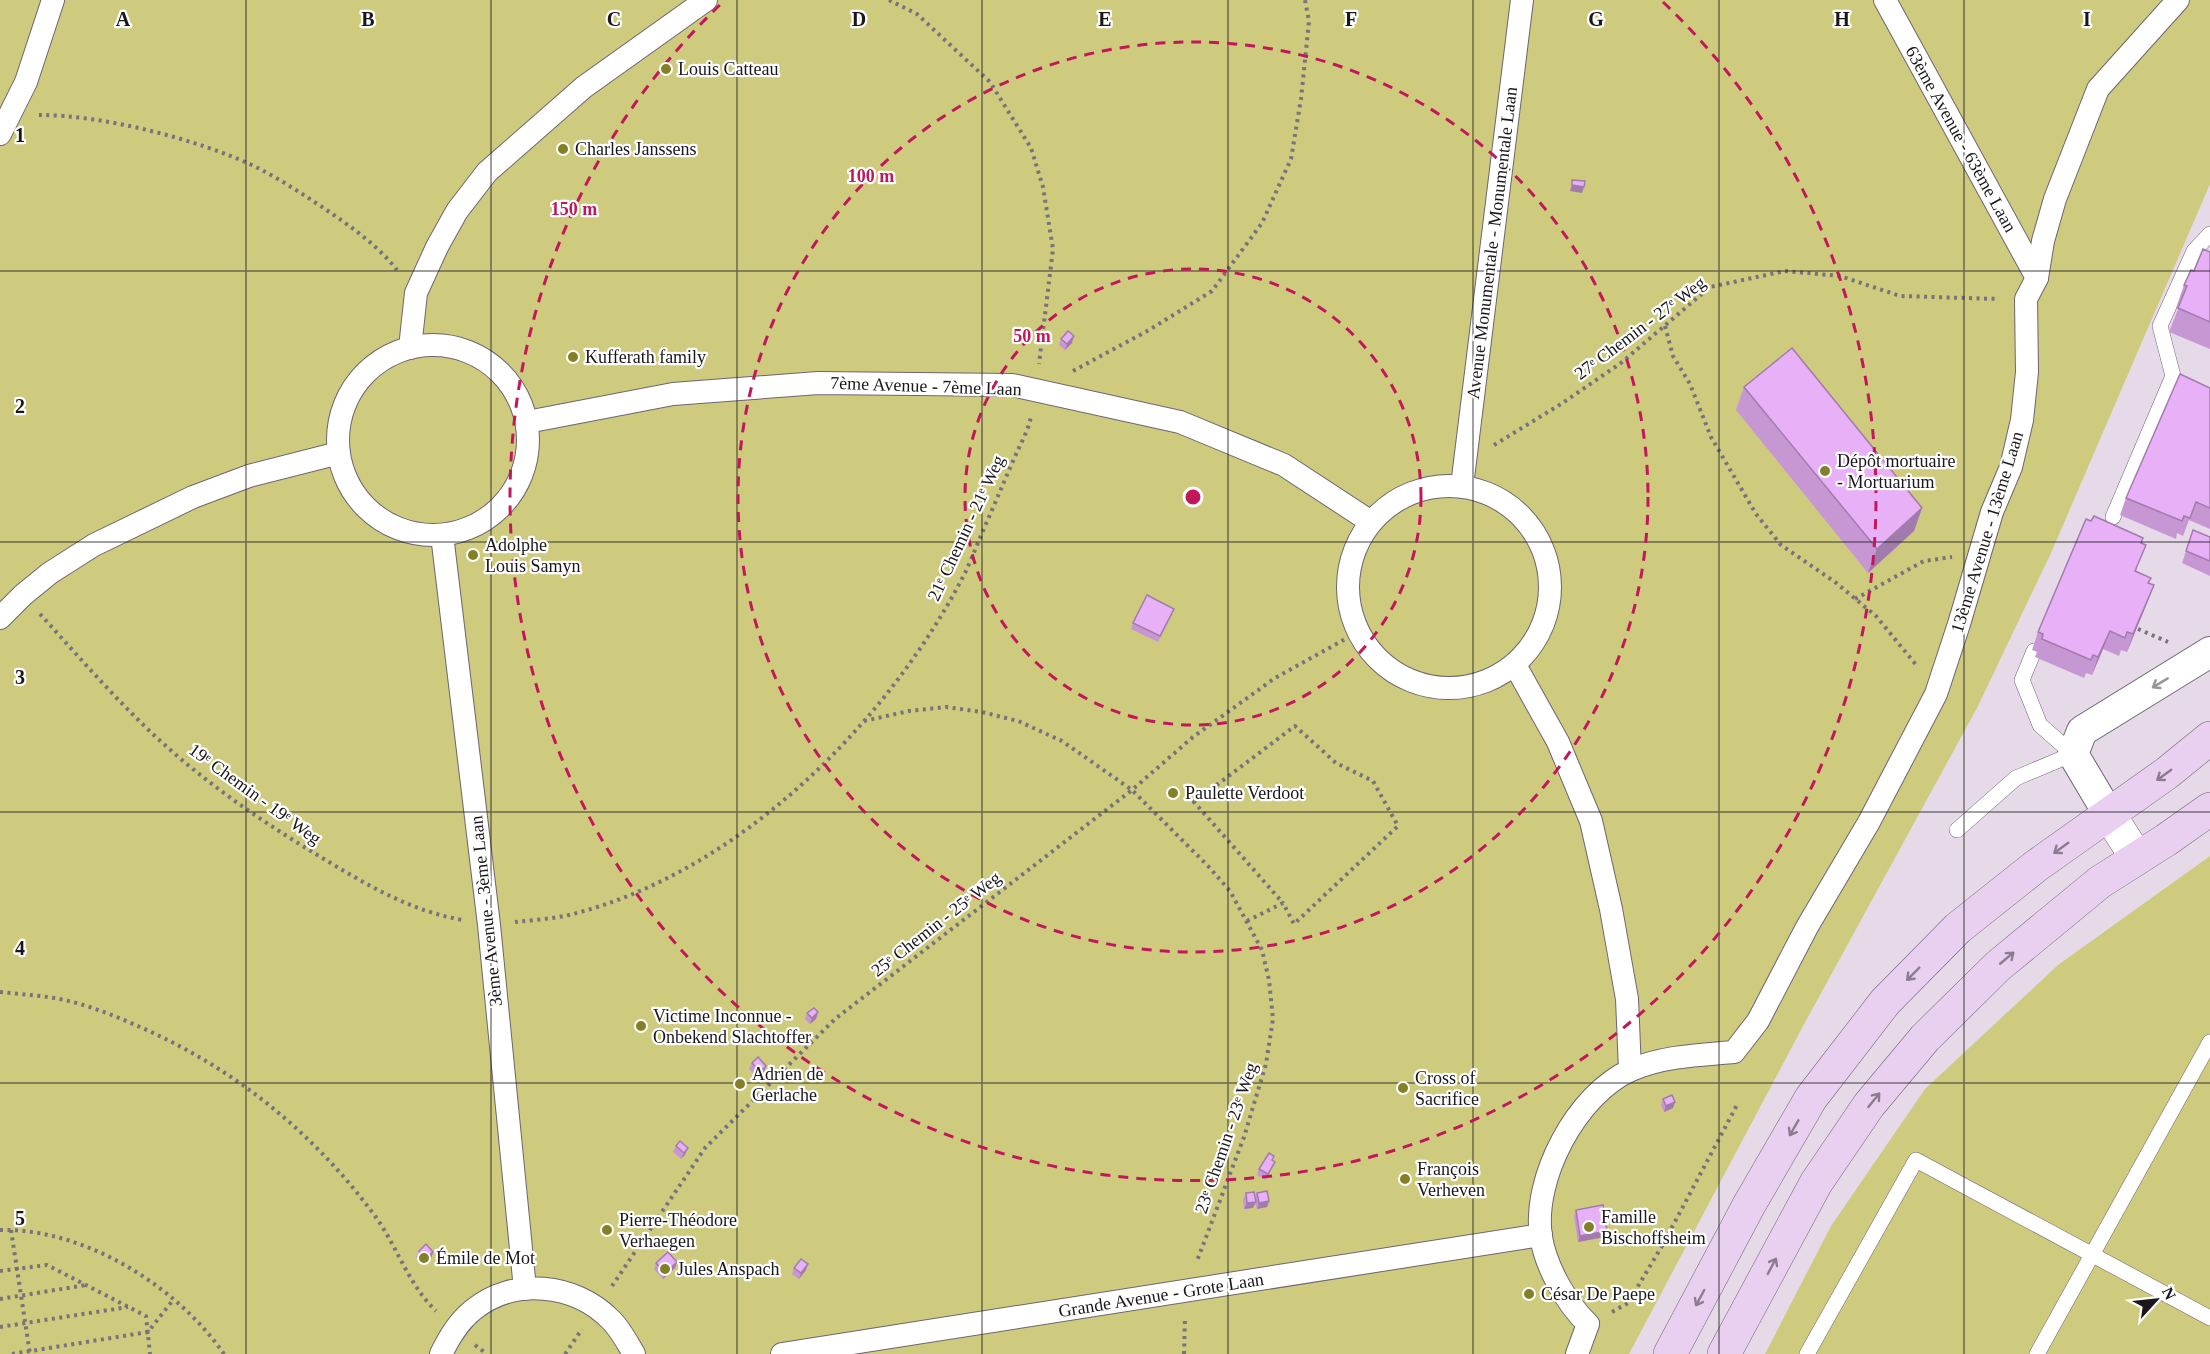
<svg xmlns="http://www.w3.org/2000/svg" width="2210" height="1354" font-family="Georgia,serif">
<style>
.green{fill:#cecb7e}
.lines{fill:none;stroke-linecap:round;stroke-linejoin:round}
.service-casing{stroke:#6e6471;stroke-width:16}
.pedestrian-casing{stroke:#6e6471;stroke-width:24}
.minor-casing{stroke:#6e6471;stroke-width:32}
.tertiary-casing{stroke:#6e6471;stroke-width:34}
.secondary-casing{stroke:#6e6471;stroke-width:34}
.path{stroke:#79727b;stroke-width:4;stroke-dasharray:3 4.5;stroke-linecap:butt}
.service{stroke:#fff;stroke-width:15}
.pedestrian{stroke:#fff;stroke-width:22}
.minor{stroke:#fff;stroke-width:30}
.tertiary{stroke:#fff;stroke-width:33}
.secondary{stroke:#e9d0f0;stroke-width:33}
.wall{fill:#c797d4}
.shaded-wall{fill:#a27bad}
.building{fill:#e7b0f7;stroke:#a27bad;stroke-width:1.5}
.oneway{stroke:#989698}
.oneway2{stroke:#8c7c90}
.grid{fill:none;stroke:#1a161b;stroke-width:1.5;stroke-opacity:0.55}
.ring{fill:none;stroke:#c2185b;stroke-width:3;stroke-dasharray:10 8}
.poi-dot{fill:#848028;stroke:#fff;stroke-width:2}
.labels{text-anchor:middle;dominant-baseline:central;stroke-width:4.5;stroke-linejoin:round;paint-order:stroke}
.poi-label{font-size:18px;fill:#1a161b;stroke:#fff;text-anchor:start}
.street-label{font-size:18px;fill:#1a161b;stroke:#fff}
.grid-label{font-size:20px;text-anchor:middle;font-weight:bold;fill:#1a161b;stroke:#fff;stroke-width:4.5;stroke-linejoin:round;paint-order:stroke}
.centre{fill:#c2185b;stroke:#fff;stroke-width:3}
.ring-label{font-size:18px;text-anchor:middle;font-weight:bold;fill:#c2185b;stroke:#fff;stroke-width:4.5;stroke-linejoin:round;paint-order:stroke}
</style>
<rect width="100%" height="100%" fill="#e6dae9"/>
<g class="green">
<polygon points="0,0 2210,0 2210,184 2051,553 1977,708 1802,1028 1629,1354 0,1354"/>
<polygon points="2210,856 2210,1354 1765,1354 1831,1226 1925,1089 2058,965"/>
</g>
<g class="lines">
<g class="service-casing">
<g id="service">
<polyline points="2113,517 2173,376 2160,326 2194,251 2210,234"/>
<polyline points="1957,830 2016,778 2073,754 2040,725 2022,680 2034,651"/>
<polyline points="1807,1354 1916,1160 2210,1318"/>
<polyline points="2037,1354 2210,1042"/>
</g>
</g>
<g class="pedestrian-casing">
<g id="pedestrian">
<polyline points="1885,0 2037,278"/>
<polyline points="0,134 26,82 53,0"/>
<circle cx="433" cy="440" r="95"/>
<polyline points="410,348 416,293 437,247 457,211 487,172 584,87 706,0"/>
<polyline points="527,422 673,394 818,383 1012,385 1180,422 1284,465 1371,522"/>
<circle cx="1449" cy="587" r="101"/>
<polyline points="1462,486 1522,0"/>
<polyline points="442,535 489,925 525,1289"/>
<polyline points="0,618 23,595 50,573 94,545 193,497 249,476 339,453"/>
<polyline points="1515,665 1558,742 1591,821 1611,909 1627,999 1630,1070"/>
<path d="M441 1354C449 1338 458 1322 473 1310 513 1277 575 1283 611 1320 621 1330 627 1342 634 1354"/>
<polyline points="782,1354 1541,1235"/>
<path d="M1577 1354 1588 1324C1566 1303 1546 1267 1541 1237 1532 1178 1577 1094 1631 1070 1663 1056 1700 1055 1734 1052L1758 1021 1807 927 1869 822 1936 694 1959 624 1992 512 2011 467 2022 420 2027 372 2026 299 2037 278 2043 241 2055 199 2098 89 2178 0"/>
</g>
</g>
<g class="minor-casing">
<polyline id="minor" points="2108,813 2073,754 2082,731 2210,652"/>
</g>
<g class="tertiary-casing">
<polyline id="tertiary" points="2108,813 2137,858"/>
</g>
<g class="secondary-casing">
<g id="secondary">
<polyline points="1670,1354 1749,1205 1811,1098 1885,1002 1958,928 2036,866 2167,773 2210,738"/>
<polyline points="1724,1354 1816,1183 1869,1105 1925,1038 1998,966 2100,882 2166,840 2210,809"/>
</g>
</g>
<g class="path">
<polyline points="889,0 917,14 990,82 1031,148 1043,187 1053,249 1039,364"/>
<path d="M39 115C103 115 196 139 254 166 280 179 304 195 328 211 353 228 378 246 397 270"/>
<polyline points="1665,326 1673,356 1690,384 1711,437 1756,514 1781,545 1835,582 1876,616 1917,666"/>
<polyline points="1073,371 1149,330 1212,291 1262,223 1291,159 1301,99 1309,21 1305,0"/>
<polyline points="1494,445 1561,404 1621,363 1710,287 1785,271 1840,276 1900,296 1999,299"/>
<polyline points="1855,599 1924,561 1952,557"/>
<path d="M40 614C90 669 139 727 198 773 240 807 287 837 334 865 374 889 415 912 463 920"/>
<polyline points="2138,629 2168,642"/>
<polyline points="864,721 909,711 946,707 982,712 1018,721 1062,741 1132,790 1208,866 1230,891 1262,950 1269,980 1273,1019 1266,1064 1244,1137 1197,1261"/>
<polyline points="1247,921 1283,903 1294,924 1398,826 1373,781 1336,763 1295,726 1194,802 1283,903"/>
<path d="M515 922C532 920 551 919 569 915 737 874 889 723 966 571 974 553 981 535 989 517 999 494 1008 472 1018 450 1023 439 1029 428 1031 416"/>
<path d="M0 992C18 994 36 995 54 998 84 1003 113 1015 140 1027 234 1068 314 1133 375 1216 397 1246 408 1284 436 1311"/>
<path d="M0 1230C84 1228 177 1286 224 1354"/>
<polyline points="11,1230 30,1354"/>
<polyline points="0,1271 47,1265 146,1316 150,1354"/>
<polyline points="612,1286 705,1148 835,1019 1132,790 1193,737 1275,678 1358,632"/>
<polyline points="0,1299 86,1285"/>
<polyline points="1612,1312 1628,1303 1662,1246 1737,1105"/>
<polyline points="0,1327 128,1307"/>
<polyline points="475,1345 487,1354"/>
<polyline points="12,1354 148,1332 173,1300"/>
<polyline points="565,1354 582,1329"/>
<polyline points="1184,1354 1185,1318"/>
</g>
<use href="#service" class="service"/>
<use href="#pedestrian" class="pedestrian"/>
<use href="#minor" class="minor"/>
<use href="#tertiary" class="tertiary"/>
<use href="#secondary" class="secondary"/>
</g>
<g class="wall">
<polygon points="2210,252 2210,349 2169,332 2178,309 2176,308 2184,285 2194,271"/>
<polygon points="1061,339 1072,343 1065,350 1059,345"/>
<polygon points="1744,387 1922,508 1914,531 1868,573 1736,410"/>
<polygon points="2210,388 2210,529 2189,520 2183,536 2177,533 2176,539 2120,515 2126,498"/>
<polygon points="2193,530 2210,537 2210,576 2182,563"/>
<polygon points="2142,543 2136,572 2148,583 2147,603 2127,652 2121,650 2119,656 2103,649 2092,675 2086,673 2084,678 2035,657 2037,652 2032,650 2038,632"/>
<polygon points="1172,615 1158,642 1131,629 1133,623"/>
<polygon points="818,1012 816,1019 810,1024 805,1019 807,1013"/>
<polygon points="752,1063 766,1066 764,1072 758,1078 749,1069"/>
<polygon points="1663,1099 1675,1102 1673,1108 1664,1112 1661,1105"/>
<polygon points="676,1146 685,1155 681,1159 673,1152"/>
<polygon points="1272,1161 1275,1162 1266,1180 1257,1175 1259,1169"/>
<polygon points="1246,1193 1255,1198 1257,1193 1269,1201 1267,1207 1257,1209 1255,1203 1253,1208 1244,1209 1243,1199"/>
<polygon points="1576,1210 1605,1237 1578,1242 1574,1216"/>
<polygon points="419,1251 431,1259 423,1265 416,1257"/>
<polygon points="677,1262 675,1268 663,1279 654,1269 656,1263"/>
<polygon points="808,1264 806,1270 799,1279 792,1274 794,1268"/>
</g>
<g class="shaded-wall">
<polygon points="1572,185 1584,187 1582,193 1570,191"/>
<polygon points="1074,336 1072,343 1065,350 1067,344"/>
<polygon points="1922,508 1914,531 1868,573 1877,549"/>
<polygon points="2154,585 2147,603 2127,652 2133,634"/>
<polygon points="2110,631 2103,649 2092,675 2098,657"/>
<polygon points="818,1012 816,1019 810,1024 812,1018"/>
<polygon points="766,1066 764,1072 758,1078 760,1072"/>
<polygon points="1675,1102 1673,1108 1664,1112 1666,1106"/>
<polygon points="688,1148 685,1155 681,1159 684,1153"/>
<polygon points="1269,1201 1267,1207 1257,1209 1259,1203"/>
<polygon points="1256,1202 1253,1208 1244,1209 1247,1203"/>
<polygon points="1607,1231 1605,1237 1578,1242 1580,1236"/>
<polygon points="433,1252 431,1259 423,1265 425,1259"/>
<polygon points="677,1262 675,1268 663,1279 665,1273"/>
<polygon points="808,1264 806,1270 799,1279 801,1273"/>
</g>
<g class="building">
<polygon points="1572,180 1585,181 1584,187 1572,185"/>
<polygon points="2203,249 2210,252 2210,322 2178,308 2187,286 2184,285 2191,270 2194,271"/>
<polygon points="1068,331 1074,336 1067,344 1061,339"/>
<polygon points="1792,348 1922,508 1877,549 1744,387"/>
<polygon points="2180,374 2210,388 2210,508 2196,502 2190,518 2184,516 2182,521 2126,498"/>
<polygon points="2094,516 2143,538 2141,543 2146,545 2135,571 2151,578 2148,583 2154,585 2133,634 2127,632 2125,638 2110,631 2098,657 2093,655 2091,660 2042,639 2043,634 2038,632 2086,519 2091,521"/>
<polygon points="2193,530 2210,537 2210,561 2186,551"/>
<polygon points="1147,595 1174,609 1160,636 1133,623"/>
<polygon points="814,1008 818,1012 812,1018 807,1013"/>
<polygon points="758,1057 766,1066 760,1072 752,1063"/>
<polygon points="1672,1095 1675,1102 1666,1106 1663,1099"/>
<polygon points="680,1141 688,1148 684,1153 676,1146"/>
<polygon points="1269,1153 1274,1156 1272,1160 1275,1162 1268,1174 1259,1169"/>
<polygon points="1267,1191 1269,1201 1259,1203 1257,1193"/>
<polygon points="1254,1192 1256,1202 1247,1203 1246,1193"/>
<polygon points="1603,1205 1607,1231 1580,1236 1576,1210"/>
<polygon points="426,1244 433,1252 425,1259 419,1251"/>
<polygon points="668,1252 677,1262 665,1273 656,1263"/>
<polygon points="801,1259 808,1264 801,1273 794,1268"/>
</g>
<defs><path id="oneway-shaft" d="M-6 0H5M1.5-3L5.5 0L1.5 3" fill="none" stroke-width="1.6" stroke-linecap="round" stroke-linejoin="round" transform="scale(1.5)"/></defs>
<use class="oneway" href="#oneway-shaft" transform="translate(2160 683) rotate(149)"/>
<g class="oneway2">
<use href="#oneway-shaft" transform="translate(2164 775) rotate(144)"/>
<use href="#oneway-shaft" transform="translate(2061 848) rotate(144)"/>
<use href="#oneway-shaft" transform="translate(2007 958) rotate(-40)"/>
<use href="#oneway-shaft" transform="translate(1913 974) rotate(135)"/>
<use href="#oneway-shaft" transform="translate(1874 1100) rotate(-51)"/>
<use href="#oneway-shaft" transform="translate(1794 1128) rotate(120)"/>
<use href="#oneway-shaft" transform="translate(1772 1266) rotate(-62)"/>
<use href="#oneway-shaft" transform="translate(1700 1298) rotate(118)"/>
</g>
<path class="grid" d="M246 0V1354M491 0V1354M737 0V1354M982 0V1354M1228 0V1354M1473 0V1354M1719 0V1354M1964 0V1354M0 271H2210M0 542H2210M0 812H2210M0 1083H2210"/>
<g class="ring">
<circle cx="1193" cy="497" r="228"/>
<circle cx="1193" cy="497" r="455"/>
<path d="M1663 2A683 683 0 1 1 723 2"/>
</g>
<g class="poi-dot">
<circle cx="666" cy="69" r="6"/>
<circle cx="563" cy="149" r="6"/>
<circle cx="573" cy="357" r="6"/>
<circle cx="1825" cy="471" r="6"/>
<circle cx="473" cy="555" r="6"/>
<circle cx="1173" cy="793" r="6"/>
<circle cx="641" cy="1026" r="6"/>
<circle cx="740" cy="1084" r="6"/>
<circle cx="1403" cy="1088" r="6"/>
<circle cx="1405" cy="1179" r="6"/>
<circle cx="1589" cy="1227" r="6"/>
<circle cx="607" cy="1230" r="6"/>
<circle cx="424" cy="1258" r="6"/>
<circle cx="665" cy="1269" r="6"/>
<circle cx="1529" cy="1294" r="6"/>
</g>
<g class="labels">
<g class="poi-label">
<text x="678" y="69">Louis Catteau</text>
<text x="575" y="149">Charles Janssens</text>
<text x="585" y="357">Kufferath family</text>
<text x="1837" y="461">Dépôt mortuaire<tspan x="1837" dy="21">- Mortuarium</tspan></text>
<text x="485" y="545">Adolphe<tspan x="485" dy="21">Louis Samyn</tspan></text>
<text x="1185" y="793">Paulette Verdoot</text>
<text x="653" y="1016">Victime Inconnue -<tspan x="653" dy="21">Onbekend Slachtoffer</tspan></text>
<text x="752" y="1074">Adrien de<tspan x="752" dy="21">Gerlache</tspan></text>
<text x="1415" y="1078">Cross of<tspan x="1415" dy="21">Sacrifice</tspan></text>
<text x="1417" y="1169">François<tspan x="1417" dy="21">Verheven</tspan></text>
<text x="1601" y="1217">Famille<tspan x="1601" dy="21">Bischoffsheim</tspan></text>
<text x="619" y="1220">Pierre-Théodore<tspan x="619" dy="21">Verhaegen</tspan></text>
<text x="436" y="1258">Émile de Mot</text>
<text x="677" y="1269">Jules Anspach</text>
<text x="1541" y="1294">César De Paepe</text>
</g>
<g class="street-label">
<text transform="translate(1961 139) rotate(61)">63ème Avenue - 63ème Laan</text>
<text transform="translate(1492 243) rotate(-83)">Avenue Monumentale - Monumentale Laan</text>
<text transform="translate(1640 328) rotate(-37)">27ᵉ Chemin - 27ᵉ Weg</text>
<text transform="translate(926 386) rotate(2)">7ème Avenue - 7ème Laan</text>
<text transform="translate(966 528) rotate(-65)">21ᵉ Chemin - 21ᵉ Weg</text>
<text transform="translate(1987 532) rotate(-73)">13ème Avenue - 13ème Laan</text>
<text transform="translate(255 794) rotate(36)">19ᵉ Chemin - 19ᵉ Weg</text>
<text transform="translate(486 911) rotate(-96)">3ème Avenue - 3ème Laan</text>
<text transform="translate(936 924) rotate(-38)">25ᵉ Chemin - 25ᵉ Weg</text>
<text transform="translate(1226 1138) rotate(-71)">23ᵉ Chemin - 23ᵉ Weg</text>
<text transform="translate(1161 1295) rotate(-9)">Grande Avenue - Grote Laan</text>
</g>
</g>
<g class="grid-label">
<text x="123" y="26">A</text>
<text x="368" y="26">B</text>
<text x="614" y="26">C</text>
<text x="859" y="26">D</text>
<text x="1105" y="26">E</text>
<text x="1351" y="26">F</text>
<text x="1596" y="26">G</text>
<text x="1842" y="26">H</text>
<text x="2087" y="26">I</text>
<text x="20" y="142">1</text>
<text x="20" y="413">2</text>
<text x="20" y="684">3</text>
<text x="20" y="955">4</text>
<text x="20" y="1225">5</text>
</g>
<circle cx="1193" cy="497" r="9" class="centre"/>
<g class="ring-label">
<text x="871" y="182">100 m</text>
<text x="574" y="215">150 m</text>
<text x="1032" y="342">50 m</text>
</g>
<g transform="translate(2156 1300) rotate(63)" stroke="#ffffff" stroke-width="4.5" paint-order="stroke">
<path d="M0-4.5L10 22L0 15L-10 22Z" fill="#1a161b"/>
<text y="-9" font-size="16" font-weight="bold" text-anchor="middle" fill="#1a161b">N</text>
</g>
</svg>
